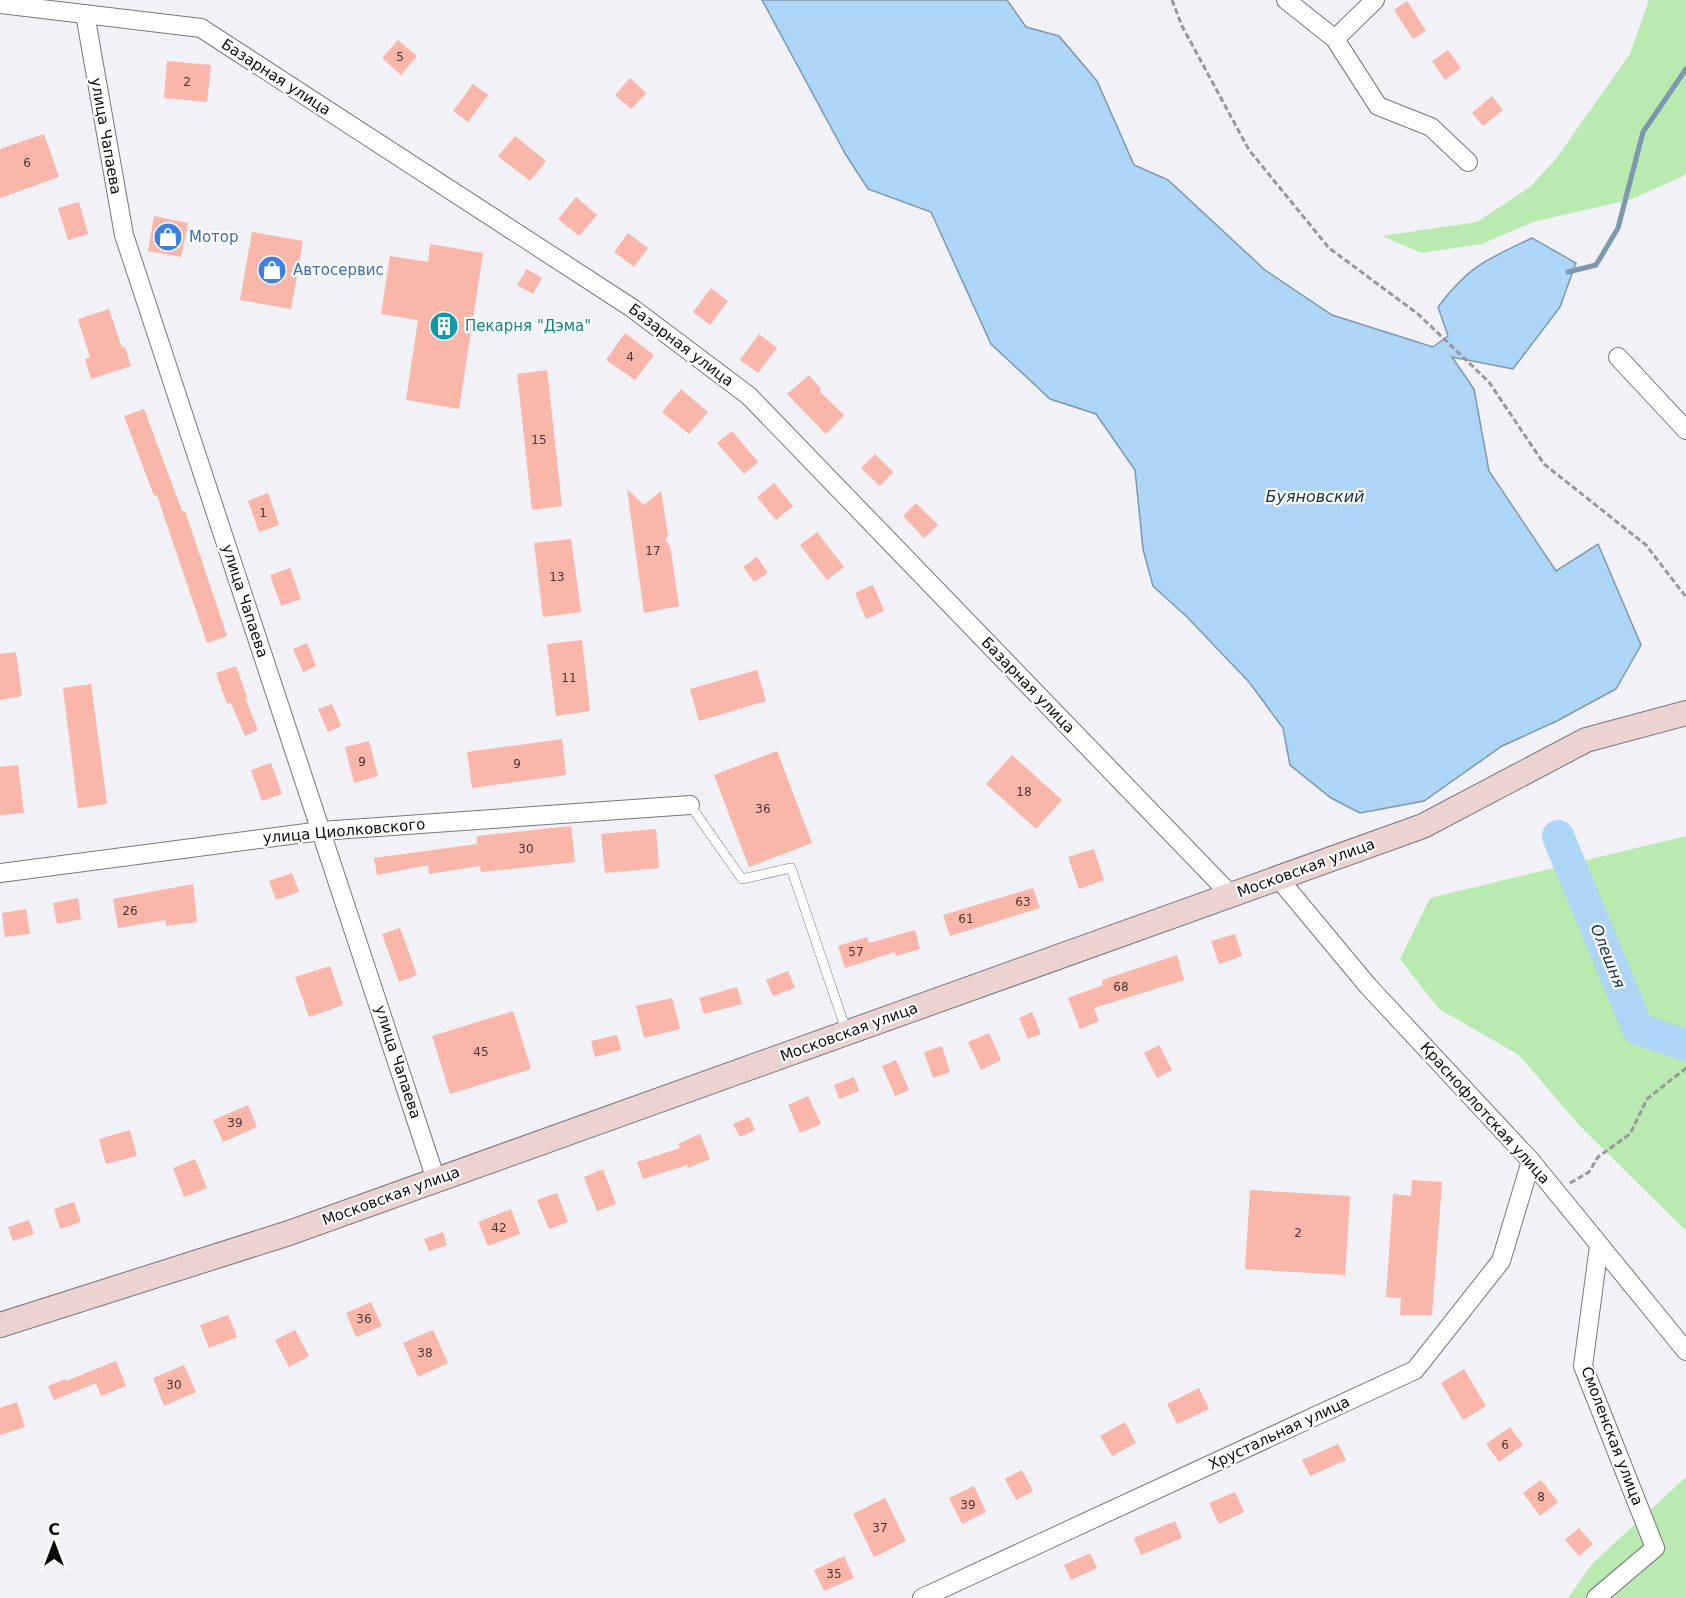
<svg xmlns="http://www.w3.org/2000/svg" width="1686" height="1598" font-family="'DejaVu Sans',sans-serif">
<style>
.green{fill:#b9ebb1}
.water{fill:#add5f6;stroke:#7c98b0;stroke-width:1.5}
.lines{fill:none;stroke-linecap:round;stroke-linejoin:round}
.stream{stroke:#7c98b0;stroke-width:5}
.river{stroke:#add5f6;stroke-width:32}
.building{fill:#fbb6aa}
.lane-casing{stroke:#78777d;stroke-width:10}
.street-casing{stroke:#78777d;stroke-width:20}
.secondary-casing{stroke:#78777d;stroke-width:26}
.path{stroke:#98979c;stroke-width:3;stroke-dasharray:6 3;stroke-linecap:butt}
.lane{stroke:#fff;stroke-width:9}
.street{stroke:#fff;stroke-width:18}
.secondary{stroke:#ecd3cf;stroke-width:24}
.labels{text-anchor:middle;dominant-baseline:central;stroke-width:4.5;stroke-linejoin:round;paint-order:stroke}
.number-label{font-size:12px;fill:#473634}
.street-label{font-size:15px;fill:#0b0b0d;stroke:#fff}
.shop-label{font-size:15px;fill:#366cbe;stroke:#fff;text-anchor:start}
.culture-label{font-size:15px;fill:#0d838f;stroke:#fff;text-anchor:start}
.water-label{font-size:16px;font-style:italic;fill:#133147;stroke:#fff}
</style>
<rect width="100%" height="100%" fill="#f2f1f8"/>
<g class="green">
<polygon points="1649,0 1686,0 1686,173 1683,176 1632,199 1533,222 1482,244 1421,253 1382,236 1477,222 1530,187 1555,160 1630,54"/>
<polygon points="1686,836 1686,1231 1579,1125 1519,1055 1439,1009 1400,959 1430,898"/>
<polygon points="1686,1477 1686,1598 1568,1598 1592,1564"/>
</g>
<path class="water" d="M762 0H1007L1026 27 1059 36 1097 81 1134 165 1168 180 1265 270 1332 315 1433 347 1448 336 1438 307C1470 265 1486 260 1532 238L1576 263 1560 307 1513 369 1452 357 1474 389 1489 471 1556 571 1598 544 1641 645 1616 689 1557 721 1502 746 1424 801 1360 813 1331 798 1290 765 1283 728 1249 682 1187 617 1153 586 1143 549 1135 470 1096 414 1050 399 991 344 931 212 868 189 846 155Z"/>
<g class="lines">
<polyline class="stream" points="1568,272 1596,265 1618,228 1643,132 1686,69"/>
<polyline class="river" points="1558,836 1638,1029 1686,1045"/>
</g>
<g class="building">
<polygon points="1407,1 1426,31 1413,39 1394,10"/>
<polygon points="398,40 417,56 401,75 382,58"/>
<polygon points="1448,50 1461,68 1445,80 1432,61"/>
<polygon points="167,61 211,65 207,102 164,98"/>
<polygon points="630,78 646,93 631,109 615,95"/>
<polygon points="473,84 488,95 468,122 453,111"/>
<polygon points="1492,96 1503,110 1483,126 1472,113"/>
<polygon points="44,134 59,177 0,198 0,149"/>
<polygon points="515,136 546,161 530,181 498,156"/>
<polygon points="576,197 597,215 579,236 558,219"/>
<polygon points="79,202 88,234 68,240 58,208"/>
<polygon points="154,216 188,223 181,257 148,251"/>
<polygon points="252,232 303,241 291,309 240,300"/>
<polygon points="628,233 648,248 634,267 614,252"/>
<polygon points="430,244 483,253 459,409 406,400 418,320 381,314 390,256 428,262"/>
<polygon points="527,269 542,278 533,294 517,285"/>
<polygon points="711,288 728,301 710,325 693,312"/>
<polygon points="109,309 122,348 125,347 131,366 91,379 85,359 90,357 78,319"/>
<polygon points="625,333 654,355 635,380 606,360"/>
<polygon points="759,334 777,348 758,373 740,360"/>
<polygon points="547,370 562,506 532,510 517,374"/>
<polygon points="809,375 821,389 819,391 844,415 826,434 787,394"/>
<polygon points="681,389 708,412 689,434 662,412"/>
<polygon points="144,409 182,511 185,511 227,636 207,643 157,495 154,496 124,416"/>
<polygon points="732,431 758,462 744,474 717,443"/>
<polygon points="875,454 893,472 880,486 861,468"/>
<polygon points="774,483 793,506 776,520 757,497"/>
<polygon points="627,489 644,505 661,491 668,536 665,539 670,546 679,606 644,613"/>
<polygon points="268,493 279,525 259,532 248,501"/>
<polygon points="916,503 938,525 924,538 903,516"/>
<polygon points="817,532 844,567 827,580 800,545"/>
<polygon points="571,539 581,612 543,617 534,543"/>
<polygon points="757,557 768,573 754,582 743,567"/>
<polygon points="290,568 301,599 281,606 270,575"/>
<polygon points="873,585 884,611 866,619 855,593"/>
<polygon points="582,640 590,711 556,716 547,644"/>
<polygon points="307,643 316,666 303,672 293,649"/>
<polygon points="16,652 22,696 0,700 0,654"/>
<polygon points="236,666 247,697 245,698 258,730 245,736 231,703 227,704 216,673"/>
<polygon points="757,670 766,701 699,721 690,689"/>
<polygon points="91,684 107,804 78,808 63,688"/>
<polygon points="332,704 341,726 328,732 318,709"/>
<polygon points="562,739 566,775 472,788 467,752"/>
<polygon points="369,741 378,776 354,783 345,747"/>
<polygon points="777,751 812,843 749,867 714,775"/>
<polygon points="1012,755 1062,800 1036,829 986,784"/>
<polygon points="271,763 282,794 262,801 251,770"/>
<polygon points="18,765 24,813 0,815 0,767"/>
<polygon points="571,826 575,862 481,872 480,866 429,874 428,865 377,875 374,858 477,844 477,836"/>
<polygon points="656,829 659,868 605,873 601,834"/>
<polygon points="1094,849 1104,880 1079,889 1068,857"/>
<polygon points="292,873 299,892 276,900 269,881"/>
<polygon points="193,884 197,922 166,926 166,920 118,928 113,899"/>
<polygon points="1033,888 1040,908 950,936 943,915"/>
<polygon points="78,898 81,919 57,924 53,903"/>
<polygon points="26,909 30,934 5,937 2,913"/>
<polygon points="400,928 417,975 399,982 382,934"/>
<polygon points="915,930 920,949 896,956 895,952 845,968 838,946 867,937 869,943"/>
<polygon points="1235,934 1242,956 1219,964 1211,941"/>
<polygon points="1177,955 1184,980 1094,1008 1099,1021 1080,1029 1068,998 1103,985 1102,980"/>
<polygon points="330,966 343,1005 309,1017 295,977"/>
<polygon points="788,971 795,988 773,996 766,980"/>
<polygon points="737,987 742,1004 704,1014 699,998"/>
<polygon points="672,998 680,1029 644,1038 636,1006"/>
<polygon points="513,1011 531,1069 450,1094 432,1036"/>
<polygon points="1032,1012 1041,1034 1028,1039 1019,1018"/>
<polygon points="989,1033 1001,1060 981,1070 968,1042"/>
<polygon points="617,1035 621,1050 595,1057 591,1041"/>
<polygon points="1159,1045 1172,1070 1157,1078 1144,1053"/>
<polygon points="942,1046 950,1072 933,1078 924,1052"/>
<polygon points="896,1060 909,1090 895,1096 882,1066"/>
<polygon points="854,1077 859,1091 839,1099 834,1085"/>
<polygon points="808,1096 821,1124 800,1133 788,1105"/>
<polygon points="248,1105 257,1127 223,1142 213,1120"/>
<polygon points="749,1117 755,1130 740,1137 733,1124"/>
<polygon points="130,1130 137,1156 106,1164 99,1139"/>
<polygon points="700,1134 710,1159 688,1168 687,1165 643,1179 637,1162 680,1148 678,1144"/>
<polygon points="195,1159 207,1188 184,1197 173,1168"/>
<polygon points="603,1169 616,1204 597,1211 584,1177"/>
<polygon points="1412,1180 1442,1182 1432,1315 1400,1315 1401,1298 1386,1297 1393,1194 1411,1196"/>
<polygon points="1250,1190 1350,1196 1345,1275 1245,1269"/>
<polygon points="557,1193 568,1222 549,1229 537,1200"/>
<polygon points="74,1202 81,1222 60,1229 54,1209"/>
<polygon points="511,1209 520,1234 488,1246 478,1222"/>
<polygon points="29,1220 34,1234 13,1241 8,1227"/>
<polygon points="443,1232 447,1245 429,1251 424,1239"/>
<polygon points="371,1302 382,1326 356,1337 346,1313"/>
<polygon points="228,1315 237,1337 209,1348 200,1325"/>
<polygon points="295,1330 309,1356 289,1367 275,1340"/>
<polygon points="433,1330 448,1363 418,1377 403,1343"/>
<polygon points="116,1361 126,1386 101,1396 96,1383 54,1400 48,1386 65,1379 66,1381"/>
<polygon points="184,1365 196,1392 164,1406 153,1378"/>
<polygon points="1464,1369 1486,1406 1463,1420 1441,1383"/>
<polygon points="1199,1388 1209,1409 1177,1424 1167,1404"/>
<polygon points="17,1402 25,1427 0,1435 0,1408"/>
<polygon points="1125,1422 1136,1443 1112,1456 1100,1436"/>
<polygon points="1510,1427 1523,1445 1499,1462 1486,1444"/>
<polygon points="1338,1444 1346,1460 1310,1476 1302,1460"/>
<polygon points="1022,1470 1033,1491 1016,1500 1005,1479"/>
<polygon points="1541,1480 1558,1502 1540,1516 1523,1493"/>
<polygon points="974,1486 986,1512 962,1524 949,1498"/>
<polygon points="1235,1492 1244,1512 1219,1524 1209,1503"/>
<polygon points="885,1498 906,1541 874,1557 853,1514"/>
<polygon points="1175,1521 1182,1538 1141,1555 1134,1538"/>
<polygon points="1579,1528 1593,1544 1579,1556 1565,1540"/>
<polygon points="1090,1553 1097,1568 1071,1580 1064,1565"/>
<polygon points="844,1556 854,1578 824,1591 814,1570"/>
</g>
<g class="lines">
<g class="lane-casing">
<polyline id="lane" points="690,805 742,879 791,868 847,1033"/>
</g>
<g class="street-casing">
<g id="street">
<polyline points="1286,0 1335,39 1378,106 1431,127 1468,162"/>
<polyline points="0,4 201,28 632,308 749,396 1231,895"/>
<polyline points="85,14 124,235 436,1180"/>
<polyline points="1335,39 1375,0"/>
<polyline points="1618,357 1686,430"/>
<polyline points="0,873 321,831 690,805"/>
<polyline points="1279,879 1368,986 1531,1161 1686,1351"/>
<polyline points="922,1598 1415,1370 1501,1261 1531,1161"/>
<polyline points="1596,1598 1655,1548 1583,1366 1599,1246"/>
</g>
</g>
<g class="secondary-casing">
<polyline id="secondary" points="0,1325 289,1233 1423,826 1586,740 1686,713"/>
</g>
<g class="path">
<polyline points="1172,0 1182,26 1249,150 1329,248 1418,314 1489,382 1544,464 1646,545 1686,597"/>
<polyline points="1570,1183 1589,1172 1598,1157 1630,1134 1647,1099 1686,1068"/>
</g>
<use href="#lane" class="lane"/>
<use href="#street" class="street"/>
<use href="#secondary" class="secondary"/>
</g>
<defs>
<g id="shop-disc" transform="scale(1.5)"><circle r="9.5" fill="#3f7fe0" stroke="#fff"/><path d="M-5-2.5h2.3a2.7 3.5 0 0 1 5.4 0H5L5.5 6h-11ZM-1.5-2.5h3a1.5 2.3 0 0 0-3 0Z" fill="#fff"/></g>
<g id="building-disc" transform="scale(1.5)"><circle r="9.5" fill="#0f9aa8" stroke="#fff"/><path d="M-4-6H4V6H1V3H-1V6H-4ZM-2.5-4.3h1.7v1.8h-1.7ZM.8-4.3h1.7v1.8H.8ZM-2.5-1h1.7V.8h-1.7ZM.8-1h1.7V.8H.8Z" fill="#fff"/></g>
</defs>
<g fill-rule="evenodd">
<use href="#shop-disc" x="168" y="237"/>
<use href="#shop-disc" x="272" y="270"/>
<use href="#building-disc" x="444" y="326"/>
</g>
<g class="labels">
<g class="number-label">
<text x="400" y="57">5</text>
<text x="187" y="82">2</text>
<text x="27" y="163">6</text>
<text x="630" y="357">4</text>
<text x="539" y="440">15</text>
<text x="263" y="513">1</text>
<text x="653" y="551">17</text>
<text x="557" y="577">13</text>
<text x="569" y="678">11</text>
<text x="362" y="762">9</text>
<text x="517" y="764">9</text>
<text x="1024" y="792">18</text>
<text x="763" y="809">36</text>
<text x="526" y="849">30</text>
<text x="1023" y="902">63</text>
<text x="130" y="911">26</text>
<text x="966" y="919">61</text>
<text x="856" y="952">57</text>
<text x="1121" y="987">68</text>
<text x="481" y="1052">45</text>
<text x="235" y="1123">39</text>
<text x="499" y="1228">42</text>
<text x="1298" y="1233">2</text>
<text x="364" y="1319">36</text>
<text x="425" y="1353">38</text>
<text x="174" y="1385">30</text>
<text x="1505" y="1445">6</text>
<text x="1541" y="1497">8</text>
<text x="968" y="1505">39</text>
<text x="880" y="1528">37</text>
<text x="834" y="1574">35</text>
</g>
<g class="street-label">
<text transform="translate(276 77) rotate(33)">Базарная улица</text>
<text transform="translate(106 136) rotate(80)">улица Чапаева</text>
<text transform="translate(681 345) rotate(37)">Базарная улица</text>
<text transform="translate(245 601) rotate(72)">улица Чапаева</text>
<text transform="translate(1028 685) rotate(46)">Базарная улица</text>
<text transform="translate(344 831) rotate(-5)">улица Циолковского</text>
<text transform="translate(1306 868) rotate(-20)">Московская улица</text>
<text transform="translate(849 1032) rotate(-20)">Московская улица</text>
<text transform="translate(398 1062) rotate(72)">улица Чапаева</text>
<text transform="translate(1485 1113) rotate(48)">Краснофлотская улица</text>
<text transform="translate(391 1196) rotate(-20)">Московская улица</text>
<text transform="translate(1279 1433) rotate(-25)">Хрустальная улица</text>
<text transform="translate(1612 1436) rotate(69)">Смоленская улица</text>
</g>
<g class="shop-label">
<text x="189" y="237">Мотор</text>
<text x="293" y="270">Автосервис</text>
</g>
<g class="culture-label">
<text x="465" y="326">Пекарня "Дэма"</text>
</g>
<g class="water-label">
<text x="1315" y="496">Буяновский</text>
<text transform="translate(1608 956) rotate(68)">Олешня</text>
</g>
</g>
<g transform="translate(54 1544)" stroke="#ffffff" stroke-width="4.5" paint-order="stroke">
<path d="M0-4.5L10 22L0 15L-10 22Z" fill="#0b0b0d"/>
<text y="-9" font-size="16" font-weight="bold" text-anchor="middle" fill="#0b0b0d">С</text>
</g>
</svg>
